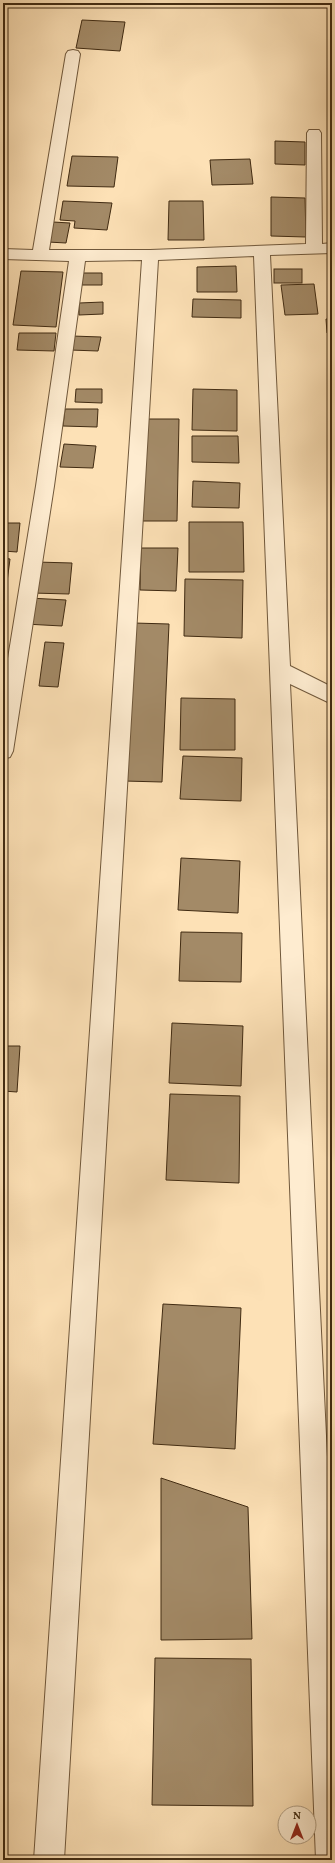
<svg xmlns="http://www.w3.org/2000/svg" width="335" height="1863" font-family="Vollkorn,serif">
<style>
.building{fill:#a38a67;stroke:#412b12}
.lines{fill:none;stroke-linecap:round;stroke-linejoin:round}
.minor-casing{stroke:#70583b;stroke-width:2}
.minor{fill:#feecd0;fill-rule:evenodd}
</style>
<rect width="100%" height="100%" fill="#fde1b6"/>
<filter id="stains"><feTurbulence type="fractalNoise" baseFrequency=".005" numOctaves="4"/><feColorMatrix values="0 0 0 0 .2 0 0 0 0 .09 0 0 0 0 .02 0 0 0 .5 -.17"/></filter>
<radialGradient id="worn" r=".72"><stop offset=".6" stop-color="#630" stop-opacity="0"/><stop offset="1" stop-color="#630" stop-opacity=".3"/></radialGradient>
<g class="building">
<polygon points="82,20 125,22 120,51 76,48"/>
<polygon points="275,141 305,142 305,165 275,164"/>
<polygon points="72,156 118,157 114,187 67,186"/>
<polygon points="250,159 253,184 212,185 210,160"/>
<polygon points="271,197 305,198 306,237 271,236"/>
<polygon points="63,201 112,203 107,230 74,228 75,221 60,220"/>
<polygon points="169,201 203,201 204,240 168,240"/>
<polygon points="53,222 70,223 66,243 48,242"/>
<polygon points="236,266 237,292 197,292 197,267"/>
<rect x="274" y="269" width="28" height="14"/>
<polygon points="21,271 63,272 56,327 13,325"/>
<polygon points="83,273 102,273 102,285 82,285"/>
<polygon points="314,284 318,314 285,315 281,285"/>
<polygon points="193,299 241,300 241,318 192,317"/>
<polygon points="103,302 103,314 79,315 79,303"/>
<polygon points="326,319 332,319 332,333 327,333"/>
<polygon points="19,333 56,333 54,351 17,350"/>
<polygon points="72,336 101,337 98,351 70,350"/>
<polygon points="76,389 102,389 102,403 75,402"/>
<polygon points="193,389 237,390 237,431 192,430"/>
<polygon points="65,409 98,409 97,427 63,426"/>
<polygon points="147,419 179,419 177,521 142,521"/>
<polygon points="192,436 238,436 239,463 192,462"/>
<polygon points="64,444 96,446 93,468 60,467"/>
<polygon points="193,481 240,483 239,508 192,507"/>
<polygon points="189,522 243,522 244,572 189,572"/>
<polygon points="3,523 20,523 17,552 3,551"/>
<polygon points="141,548 178,548 176,591 140,590"/>
<polygon points="3,558 10,559 7,582 3,582"/>
<polygon points="36,562 72,563 69,594 32,593"/>
<polygon points="185,579 243,580 242,638 184,636"/>
<polygon points="29,598 66,600 62,626 25,624"/>
<polygon points="134,623 169,624 162,782 124,781"/>
<polygon points="45,642 64,643 58,687 39,686"/>
<polygon points="181,698 235,699 235,750 180,750"/>
<polygon points="183,756 242,758 241,801 180,799"/>
<polygon points="181,858 240,861 238,913 178,910"/>
<polygon points="181,932 242,933 241,982 179,981"/>
<polygon points="172,1023 243,1026 241,1086 169,1083"/>
<polygon points="3,1046 20,1046 17,1092 3,1091"/>
<polygon points="170,1094 240,1096 239,1183 166,1180"/>
<polygon points="163,1304 241,1308 235,1449 153,1444"/>
<polygon points="161,1478 248,1507 252,1639 161,1640"/>
<polygon points="155,1658 251,1659 253,1806 152,1805"/>
</g>
<g class="lines">
<g class="minor-casing">
<polygon id="minor" points="73,50 78,51 80,54 49,250 150,250 306,244 307,133 309,130 319,130 321,133 322,244 332,243 332,253 270,255 290,666 332,687 332,704 290,684 332,1561 332,1860 316,1860 254,256 158,260 64,1860 34,1860 142,260 85,261 54,486 13,751 10,757 3,759 3,689 36,486 69,261 3,259 3,249 33,250 66,54 68,51"/>
</g>
<use href="#minor" class="minor"/>
</g>
<rect width="335" height="1863" fill="none" stroke="#fde1b6" stroke-width="16"/>
<rect x="4" y="4" width="327" height="1855" fill="none" stroke="#412b12" stroke-width="2"/>
<rect x="8" y="8" width="319" height="1847" fill="none" stroke="#412b12"/>
<g transform="translate(297 1825)"><circle r="19" fill="#feecd0" stroke="#b29f84"/>
<path d="M0-3L7 15L0 10L-7 15Z" fill="#8f2418"/>
<text y="-6" font-size="11" font-weight="bold" text-anchor="middle" fill="#412b12">N</text>
</g>
<rect width="100%" height="100%" filter="url(#stains)"/>
<rect width="100%" height="100%" fill="url(#worn)"/>
</svg>
